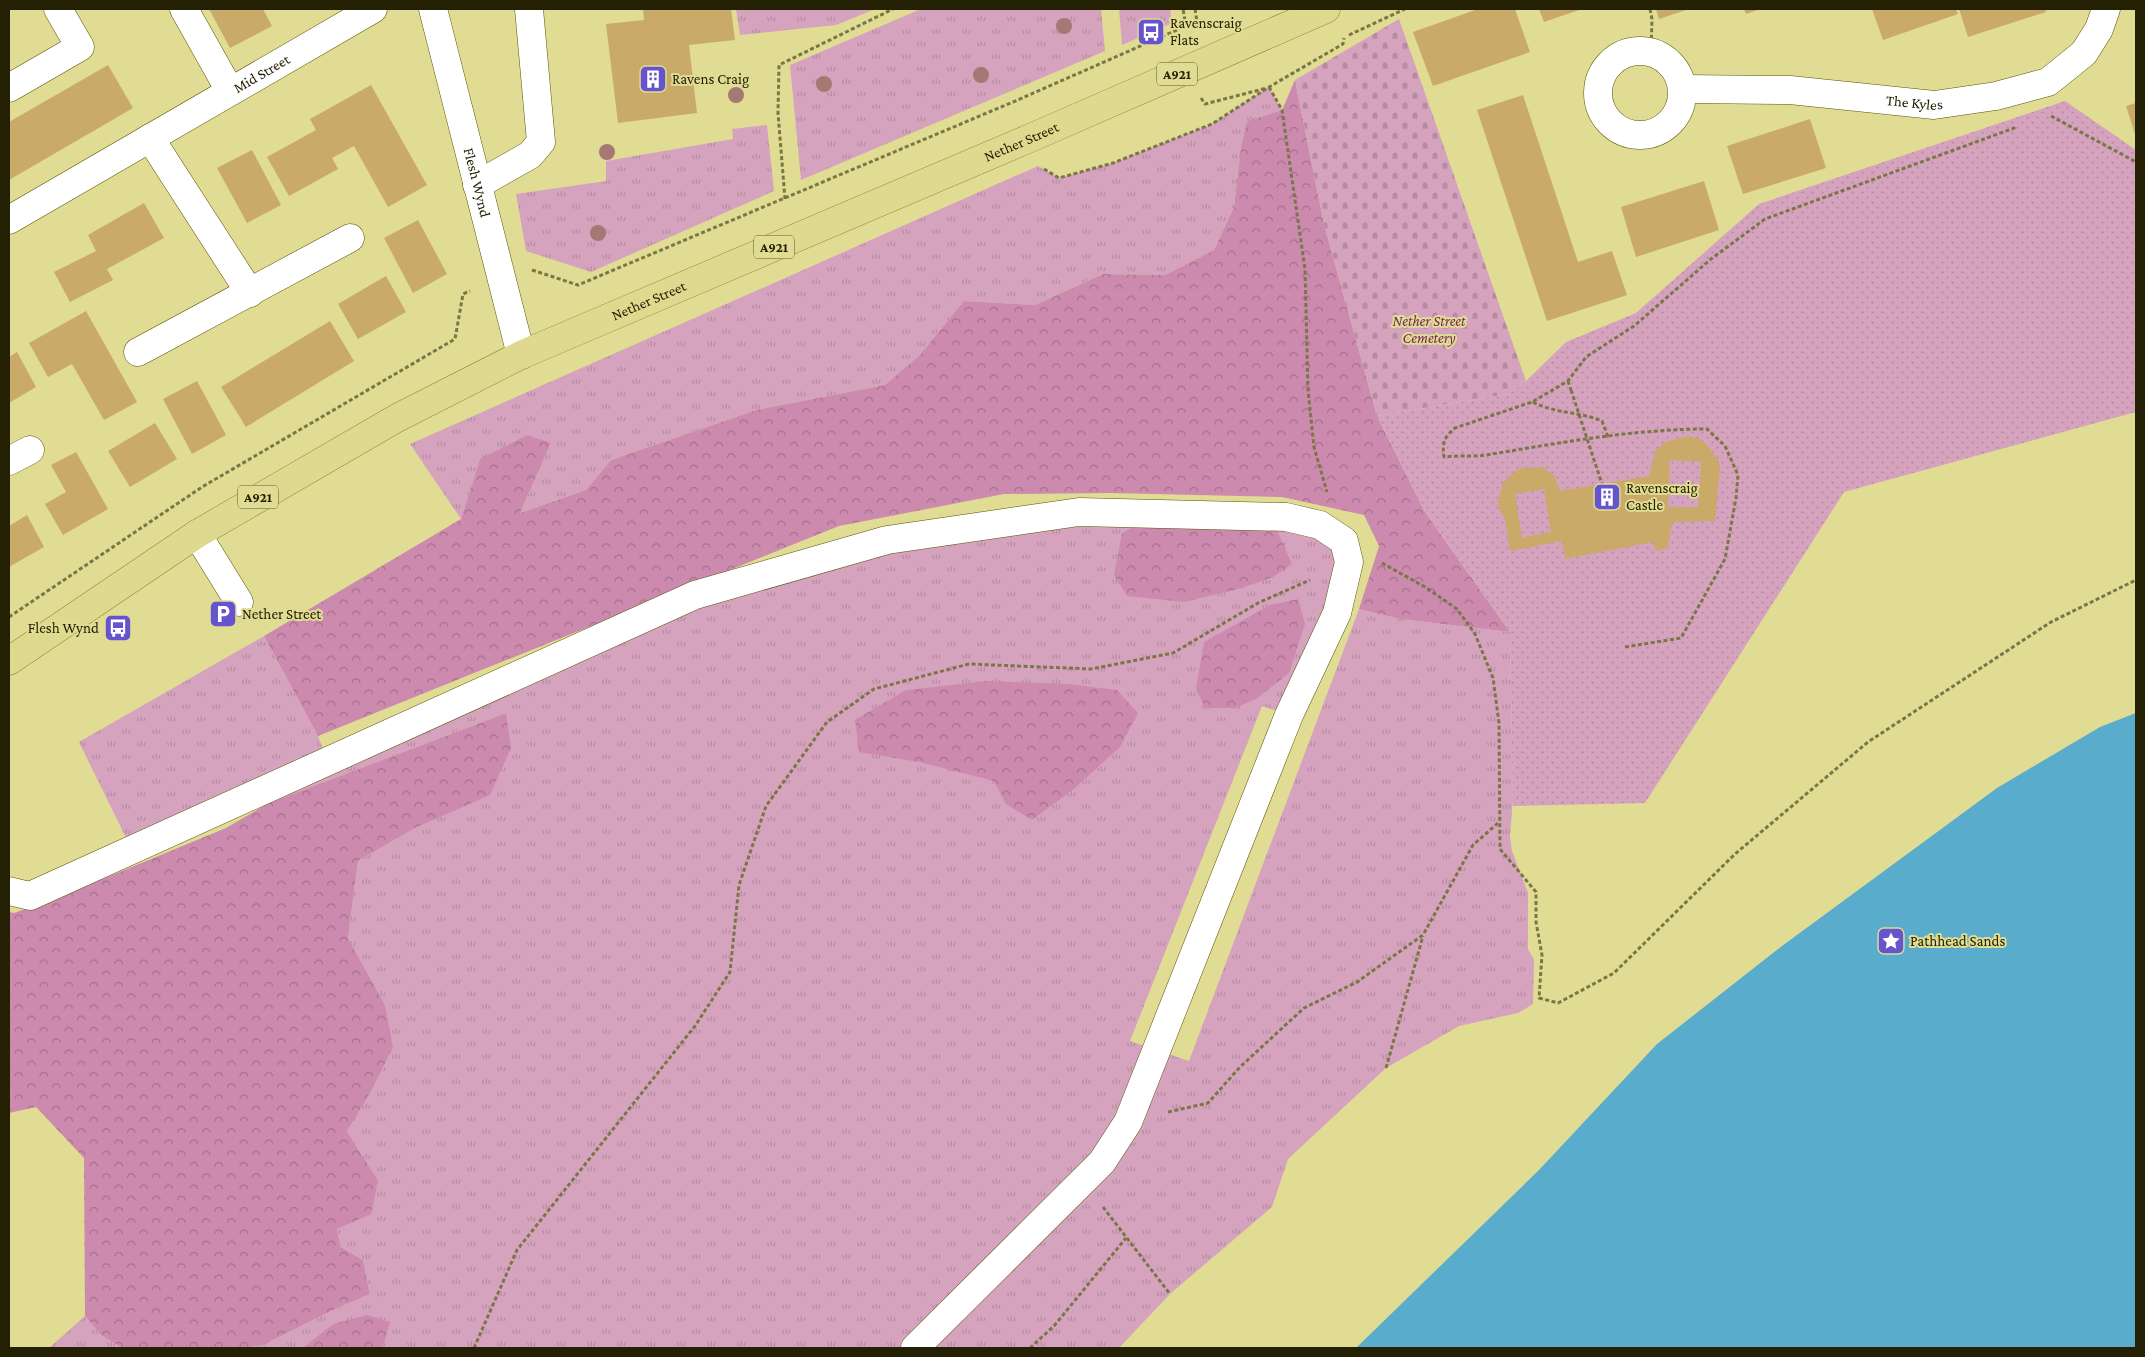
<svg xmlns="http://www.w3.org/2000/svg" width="2145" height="1357" font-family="'Crimson Pro',serif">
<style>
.grass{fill:url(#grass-tufts)}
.forest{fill:url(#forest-crowns)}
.cemetery{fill:url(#cemetery-stones)}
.park{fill:url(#park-dots)}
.water{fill:#59accb}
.building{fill:#caaa68;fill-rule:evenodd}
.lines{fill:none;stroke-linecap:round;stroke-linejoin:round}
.minor-casing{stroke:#595300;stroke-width:29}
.major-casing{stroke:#8f882e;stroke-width:29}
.path{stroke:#7a7645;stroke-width:3;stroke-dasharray:4 2.5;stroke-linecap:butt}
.minor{stroke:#fff;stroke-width:28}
.major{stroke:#dfd98f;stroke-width:28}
.path-bridge{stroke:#7a7645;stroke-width:3;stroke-dasharray:4 2.5;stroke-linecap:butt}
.tree{fill:#a57873}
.labels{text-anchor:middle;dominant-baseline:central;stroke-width:4;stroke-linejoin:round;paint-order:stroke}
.shield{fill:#e0dc93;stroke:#5c582e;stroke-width:1}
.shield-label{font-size:14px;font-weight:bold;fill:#232003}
.poi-label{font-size:15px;fill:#232003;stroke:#e0dc93;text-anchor:start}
.street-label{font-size:15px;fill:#232003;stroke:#e0dc93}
.park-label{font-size:15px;font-style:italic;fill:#742758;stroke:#e0dc93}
</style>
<defs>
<pattern id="grass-tufts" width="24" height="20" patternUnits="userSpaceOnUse" patternTransform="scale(1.25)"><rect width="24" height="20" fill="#d6a3bf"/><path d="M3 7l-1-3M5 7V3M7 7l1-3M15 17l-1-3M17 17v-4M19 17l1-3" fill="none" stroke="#b78ca2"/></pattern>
<pattern id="forest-crowns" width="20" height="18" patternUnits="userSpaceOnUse" patternTransform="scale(1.25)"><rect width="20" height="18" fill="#cc8aaf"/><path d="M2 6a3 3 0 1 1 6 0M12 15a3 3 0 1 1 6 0" fill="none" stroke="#a5708c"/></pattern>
<pattern id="cemetery-stones" width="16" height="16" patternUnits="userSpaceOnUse" patternTransform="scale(1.25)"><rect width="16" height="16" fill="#d6a3bf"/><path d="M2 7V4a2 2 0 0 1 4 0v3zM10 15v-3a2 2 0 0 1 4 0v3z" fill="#b78ca2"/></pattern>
<pattern id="park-dots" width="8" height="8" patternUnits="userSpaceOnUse" patternTransform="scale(1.25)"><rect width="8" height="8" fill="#d6a3bf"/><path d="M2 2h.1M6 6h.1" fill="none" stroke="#b78ca2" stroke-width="1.8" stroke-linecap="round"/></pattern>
</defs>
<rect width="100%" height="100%" fill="#e0dc93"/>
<g class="grass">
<polygon points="736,9 875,9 836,25 740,35"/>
<polygon points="921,9 1101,9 1105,51 801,180 790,65"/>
<polygon points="1119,9 1170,9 1172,23 1122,45"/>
<polygon points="1269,87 1282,110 1247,121 1241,146 1234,207 1214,250 1165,275 1103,274 1035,305 964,301 921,355 885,385 756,410 611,460 586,490 520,513 551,443 480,459 461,519 410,444 1038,166 1059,178 1113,163 1212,124"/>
<polygon points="767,125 774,191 591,272 526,251 516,194 606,181 606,161 733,139 732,129"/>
<polygon points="1079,512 1320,525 1349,562 1289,715 1262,706 1130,1041 1189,1061 1359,609 1400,619 1510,632 1513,799 1510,836 1512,851 1528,893 1528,949 1534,960 1533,1004 1518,1013 1459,1026 1386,1068 1288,1159 1272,1207 1170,1294 1119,1348 383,1348 390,1322 333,1324 302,1348 247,1348 263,1345 333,1310 370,1294 363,1260 341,1247 337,1229 363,1156 347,1132 385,1005 348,938 358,861 417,827 506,713 269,803 261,792 132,850 79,742 264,636 318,736 328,762 695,595"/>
<polygon points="85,1316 101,1335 122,1348 49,1348"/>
</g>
<g class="forest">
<polygon points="1295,80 1324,224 1377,416 1425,512 1510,632 1400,619 1359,609 1379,546 1364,515 1282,497 1111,493 1004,494 839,526 318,736 264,636 461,519 480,459 527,435 551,443 520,513 586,490 611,460 756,410 885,385 920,355 964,301 1035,305 1103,274 1165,275 1214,250 1234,207 1241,146 1247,121 1282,110"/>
<polygon points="1133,527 1277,530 1292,564 1273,577 1242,588 1184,602 1127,596 1114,575 1122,533"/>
<polygon points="1298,599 1305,624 1289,673 1256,699 1235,708 1205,708 1196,689 1204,642 1270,605"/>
<polygon points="987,681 1068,684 1117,690 1138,713 1120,747 1074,789 1032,820 1006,804 994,781 919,762 859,752 855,720 906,690"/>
<polygon points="506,713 511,748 490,795 417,827 358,861 348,938 385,1005 393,1047 371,1091 347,1131 378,1181 371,1214 337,1229 341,1247 363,1260 370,1294 333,1310 263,1345 247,1348 122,1348 101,1335 85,1316 84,1158 36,1107 9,1113 9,912 14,913 64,895 226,828 269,803"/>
<polygon points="367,1315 390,1322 383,1348 302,1348 333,1324"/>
</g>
<polygon class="cemetery" points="1399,19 1526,381 1508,394 1377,416 1324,224 1295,80"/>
<polygon class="park" points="2065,101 2136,150 2136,412 1844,492 1645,803 1513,806 1510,632 1425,512 1377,416 1508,394 1526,381 1566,342 1636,313 1759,204"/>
<polygon class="water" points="2136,713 2136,1348 1356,1348 1539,1170 1657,1044 1782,946 1997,788 2100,727"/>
<g class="building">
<polygon points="209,9 263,9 272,26 230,48"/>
<polygon points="643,9 731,9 735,40 689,45 697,113 618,123 606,24 644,20"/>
<polygon points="1478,9 1515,9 1530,52 1433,86 1413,32"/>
<polygon points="1539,9 1582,9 1544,22"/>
<polygon points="1656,9 1689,9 1659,19"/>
<polygon points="1744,9 1760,9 1746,14"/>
<polygon points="1872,9 1956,9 1958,14 1883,40"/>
<polygon points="1959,9 2045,9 2046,12 1968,37"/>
<polygon points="108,65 133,108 9,180 9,122"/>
<polygon points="371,85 427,185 388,207 354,146 332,158 338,169 289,196 267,157 316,130 310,119"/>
<polygon points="1523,95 1578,262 1612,251 1627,295 1547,321 1477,110"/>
<polygon points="2136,103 2136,137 2126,106"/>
<polygon points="1810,119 1826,168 1743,194 1727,146"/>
<polygon points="252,150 281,205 247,223 217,168"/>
<polygon points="1704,181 1719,230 1636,257 1621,207"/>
<polygon points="144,203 164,238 107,269 113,280 70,302 54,272 96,251 88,235"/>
<polygon points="418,220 447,274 413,293 384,238"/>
<polygon points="386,276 406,312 358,339 338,304"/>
<polygon points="86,311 137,402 104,420 72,364 48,377 29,343"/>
<polygon points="330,321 354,361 246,427 221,387"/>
<polygon points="17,352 36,387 9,403 9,357"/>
<polygon points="197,381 226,435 192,454 163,399"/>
<polygon points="155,423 177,459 130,487 108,451"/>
<path d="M1689 436 1700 439 1708 446 1719 462 1720 467 1715 521 1672 522 1668 548 1656 551 1653 542 1565 559 1562 541 1510 551 1505 519 1499 509 1498 501 1503 483 1514 472 1522 468 1543 467 1555 477 1560 491 1649 476 1655 451 1665 442ZM1670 460 1701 462 1698 507H1668ZM1544 489 1551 532 1522 538 1515 494Z"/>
<polygon points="76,452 108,509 63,535 45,504 66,492 51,465"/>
<polygon points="27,515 44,547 9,567 9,526"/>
</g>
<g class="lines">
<g class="minor-casing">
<g id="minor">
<polyline points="184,9 230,91"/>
<path id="s1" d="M433 9 521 355"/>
<circle cx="1640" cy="93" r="42"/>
<polyline points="9,88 80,47 58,9"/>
<path id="s2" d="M1683 89 1790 90 1934 105 1996 96 2048 82 2084 53 2099 29 2106 9"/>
<polyline points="150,138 250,293"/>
<polyline points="477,185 530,155 541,142 529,9"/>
<path id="s3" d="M9 220 373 9"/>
<polyline points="138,352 350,238"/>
<polyline points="9,461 30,450"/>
<polyline points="197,534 239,602"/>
<polyline points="9,891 30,896 695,595 887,540 1079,512 1286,517 1320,525 1344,541 1349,562 1337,613 1289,715 1128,1122 1102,1162 915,1348"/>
</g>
</g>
<g class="major-casing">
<g id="major">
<path id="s4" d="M9 661 197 534 397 418 521 355 1028 139 1326 9"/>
</g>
</g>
<g class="path">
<polyline points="1195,9 1197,22"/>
<polyline points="1650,9 1652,19 1651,52"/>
<polyline points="1349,35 1405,9"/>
<polyline points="1269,87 1282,110 1305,269 1308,390 1314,447 1327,492"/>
<polyline points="1201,98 1205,104 1267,88"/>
<polyline points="2051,116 2136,162"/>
<polyline points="1044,169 1059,178 1113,163 1212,124 1269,87 1343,44 1344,38"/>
<polyline points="785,199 778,113 779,65 893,9"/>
<polyline points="532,270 578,285 1013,102 1186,26 1183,9"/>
<polyline points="1568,381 1571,390"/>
<path d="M1533 402C1556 414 1578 411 1602 421L1608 437"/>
<polyline points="1382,563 1425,587 1457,609 1475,634 1493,678 1499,723 1500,849 1536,892 1536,922 1542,955 1539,998 1558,1003 1614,973 1735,854 1868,742 2051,622 2136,580"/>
<polyline points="9,617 202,487 455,339 463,294 470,291"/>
<path d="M1625 647 1681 638 1725 559 1736 498 1738 475 1725 446 1707 429C1633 429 1559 443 1486 455 1472 457 1458 455 1444 457 1442 443 1444 437 1455 428L1532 402 1568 381 1586 357 1634 326 1711 259 1765 219 2017 127"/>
<polyline points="1386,1068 1423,936"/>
<polyline points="1168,1112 1208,1103 1240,1067 1304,1008 1357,982 1423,935 1473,845 1498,823"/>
<polyline points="1103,1207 1170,1294"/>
<polyline points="474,1348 517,1250 695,1026 730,972 739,885 766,806 827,722 874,689 969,664 1091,669 1173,653 1258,603 1310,580"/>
<polyline points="1030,1348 1054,1326 1126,1238"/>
</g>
<use href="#minor" class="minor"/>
<use href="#major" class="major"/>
<polyline class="path-bridge" points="1571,390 1602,484"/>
</g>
<g class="tree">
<circle cx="1064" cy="26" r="8"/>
<circle cx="981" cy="75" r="8"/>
<circle cx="824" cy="84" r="8"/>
<circle cx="736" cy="95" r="8"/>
<circle cx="607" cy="152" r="8"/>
<circle cx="598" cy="233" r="8"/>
</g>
<defs>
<g id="bus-square" transform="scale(1.4375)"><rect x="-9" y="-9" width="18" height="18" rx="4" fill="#6554cd" stroke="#e0dc93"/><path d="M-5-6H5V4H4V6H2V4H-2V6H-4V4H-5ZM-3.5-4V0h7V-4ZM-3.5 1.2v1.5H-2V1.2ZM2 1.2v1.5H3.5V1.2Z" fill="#fff"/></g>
<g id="building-square" transform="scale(1.4375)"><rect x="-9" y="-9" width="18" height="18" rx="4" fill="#6554cd" stroke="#e0dc93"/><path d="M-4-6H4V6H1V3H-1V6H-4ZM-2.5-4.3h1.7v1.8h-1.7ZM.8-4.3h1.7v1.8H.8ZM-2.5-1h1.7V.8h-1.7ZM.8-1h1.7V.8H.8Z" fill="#fff"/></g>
<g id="parking-square" transform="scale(1.4375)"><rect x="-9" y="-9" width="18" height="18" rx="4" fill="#6554cd" stroke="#e0dc93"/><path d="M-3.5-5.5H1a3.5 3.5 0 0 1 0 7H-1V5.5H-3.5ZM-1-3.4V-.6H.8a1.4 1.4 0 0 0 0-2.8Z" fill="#fff"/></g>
<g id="sight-square" transform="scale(1.4375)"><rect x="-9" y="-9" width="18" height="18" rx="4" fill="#6554cd" stroke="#e0dc93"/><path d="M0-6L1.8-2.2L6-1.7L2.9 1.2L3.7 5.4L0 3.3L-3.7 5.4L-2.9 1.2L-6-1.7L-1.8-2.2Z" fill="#fff"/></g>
</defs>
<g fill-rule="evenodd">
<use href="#bus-square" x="1151" y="32"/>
<use href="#building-square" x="653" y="79"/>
<use href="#building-square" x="1607" y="497"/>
<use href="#parking-square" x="223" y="614"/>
<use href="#bus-square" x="118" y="628"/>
<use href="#sight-square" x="1891" y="941"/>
</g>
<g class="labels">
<g class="shield">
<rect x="1157" y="62.5" width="40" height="23" rx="4"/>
<rect x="754" y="235.5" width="40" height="23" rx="4"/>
<rect x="238" y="485.5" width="40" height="23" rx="4"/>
</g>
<g class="shield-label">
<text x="1177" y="74">A921</text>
<text x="774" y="247">A921</text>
<text x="258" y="497">A921</text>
</g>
<g class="poi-label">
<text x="1170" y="23">Ravenscraig<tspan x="1170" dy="17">Flats</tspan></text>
<text x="672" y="79">Ravens Craig</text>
<text x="1626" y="488">Ravenscraig<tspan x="1626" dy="17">Castle</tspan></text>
<text x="242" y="614">Nether Street</text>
<text x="99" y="628" text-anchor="end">Flesh Wynd</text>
<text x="1910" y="941">Pathhead Sands</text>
</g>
<g class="street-label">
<text stroke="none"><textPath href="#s3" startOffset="292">Mid Street</textPath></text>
<text stroke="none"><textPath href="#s2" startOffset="232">The Kyles</textPath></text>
<text stroke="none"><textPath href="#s4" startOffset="1141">Nether Street</textPath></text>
<text stroke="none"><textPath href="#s1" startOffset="179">Flesh Wynd</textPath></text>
<text stroke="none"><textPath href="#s4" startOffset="736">Nether Street</textPath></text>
</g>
<g class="park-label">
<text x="1429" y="321">Nether Street<tspan x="1429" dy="17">Cemetery</tspan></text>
</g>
</g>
<rect width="2145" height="1357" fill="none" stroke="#232003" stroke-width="20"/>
</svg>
